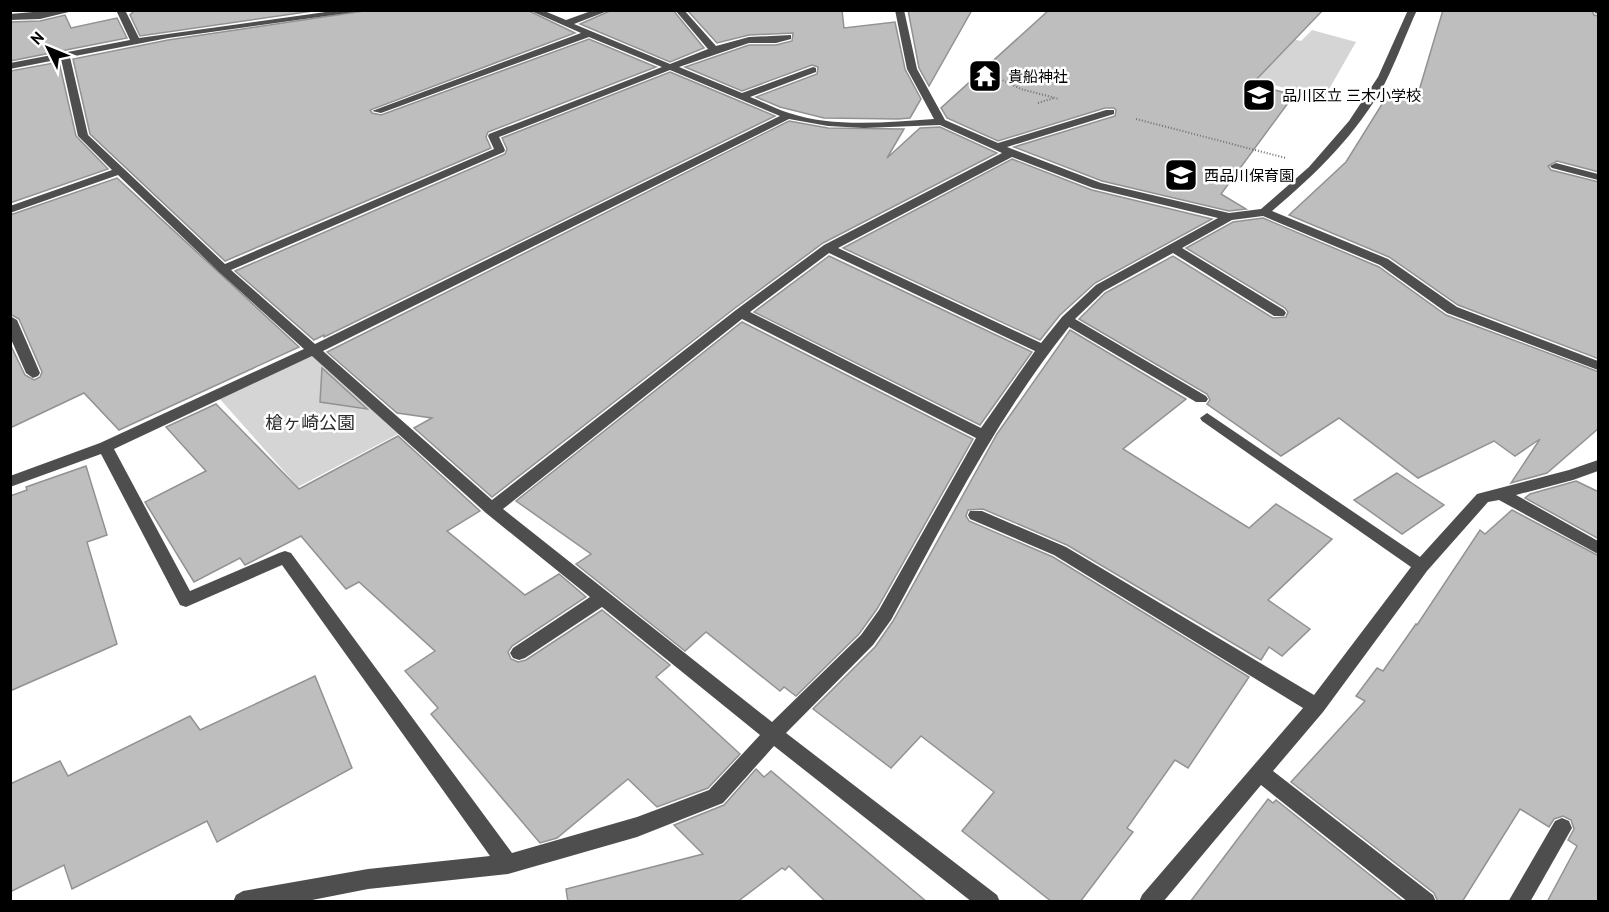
<svg xmlns="http://www.w3.org/2000/svg" width="1609" height="912" font-family="'PT Sans','Noto Sans JP',sans-serif">
<style>
.green{fill:#d5d5d5}
.building{fill:#bebebe;stroke:#929292;stroke-width:1.5}
.lines{fill:none;stroke-linecap:round;stroke-linejoin:round}
.path{stroke:#707070;stroke-width:2;stroke-dasharray:1 2;stroke-linecap:butt}
.minor{fill:#4e4e4e;fill-rule:evenodd}
.labels{text-anchor:middle;dominant-baseline:central;stroke-width:5;stroke-linejoin:round;paint-order:stroke}
.far-poi-label{font-size:15px;fill:#000;stroke:#fff;text-anchor:start}
.park-label{font-size:18px;fill:#2c2c2c;stroke:#fff}
</style>
<rect width="100%" height="100%" fill="#fff"/>
<g class="green">
<polygon points="1187,11 1301,41 1312,30 1356,42 1324,98 1116,45"/>
<polygon points="312,355 398,434 298,487 219,398"/>
</g>
<g class="building">
<polygon points="135,10 320,10 140,36 130,15"/>
<polygon points="371,10 527,10 575,33 370,110 372,113 381,115 589,39 656,67 488,132 486,137 491,148 225,261 90,134 73,59 168,40"/>
<polygon points="612,10 673,10 704,48 670,62 580,24"/>
<polygon points="687,10 842,10 844,28 895,22 905,69 921,99 910,118 898,119 824,118 780,107 756,97 817,74 818,67 812,65 742,91 685,67 749,45 776,45 792,41 793,33 749,35 717,43"/>
<polygon points="908,10 972,10 929,86 919,68"/>
<polygon points="1049,10 1323,10 1252,84 1294,95 1221,194 1246,209 1229,211 1102,181 1014,147 1115,116 1116,110 1114,108 1105,108 998,141 947,118 941,108"/>
<polygon points="1443,10 1592,10 1594,15 1599,16 1599,172 1557,161 1548,166 1551,170 1599,182 1599,359 1458,305 1389,257 1289,215 1346,162 1392,88 1418,94"/>
<polygon points="65,15 71,28 117,18 127,38 10,61 10,22 40,21"/>
<polygon points="59,62 76,136 108,169 10,203 10,71"/>
<polygon points="670,72 775,116 324,337 324,335 314,340 235,271 505,154 507,149 502,138"/>
<polygon points="789,121 828,128 904,129 887,158 920,128 940,127 997,153 823,243 735,308 492,497 414,428 432,418 397,413 327,352"/>
<polygon points="1012,159 1092,190 1212,219 1095,283 1060,315 1040,340 843,248"/>
<polygon points="117,178 299,347 119,430 84,393 10,428 10,344 25,375 34,380 40,377 42,372 19,319 10,314 10,215"/>
<polygon points="1263,218 1379,267 1446,315 1599,372 1599,428 1547,473 1511,483 1540,439 1515,456 1494,441 1418,478 1339,418 1281,456 1207,404 1210,400 1207,394 1079,319 1105,293 1173,256 1273,318 1286,317 1288,312 1285,308 1186,248 1233,222"/>
<polygon points="829,256 1032,352 980,425 754,312"/>
<polygon points="742,322 973,439 877,609 859,634 796,696 784,687 780,691 706,632 685,651 576,564 591,554 516,501"/>
<polygon points="1070,330 1186,399 1123,449 1249,528 1276,504 1332,539 1268,600 1310,629 1282,656 1269,647 1261,660 1067,545 983,509 968,510 966,516 969,521 1053,557 1249,677 1188,768 1175,760 1127,828 1133,832 1080,902 1052,902 962,831 994,792 921,736 891,768 813,709 875,647 893,621 997,434"/>
<polygon points="322,368 367,409 320,402"/>
<polygon points="216,404 299,489 398,436 480,511 447,531 525,595 559,574 586,597 512,646 508,652 511,659 518,662 526,660 602,610 670,665 656,677 740,754 708,788 657,807 628,779 557,838 540,843 431,714 438,708 405,671 435,651 359,582 346,589 301,536 245,565 240,558 194,582 145,502 206,471 166,427"/>
<polygon points="86,466 107,535 87,542 117,644 10,691 10,496 27,490 26,487"/>
<polygon points="1397,473 1444,505 1402,534 1354,500"/>
<polygon points="1576,481 1599,492 1599,539 1525,498 1530,494"/>
<polygon points="1512,510 1599,556 1599,902 1547,902 1577,846 1568,840 1574,829 1571,820 1563,816 1554,819 1549,827 1520,809 1462,902 1438,902 1434,893 1291,782 1365,701 1356,696 1377,668 1383,671 1416,624 1417,625 1480,530 1485,534"/>
<polygon points="315,676 352,768 217,842 207,821 72,889 64,865 10,892 10,784 60,761 68,776 190,716 200,730"/>
<polygon points="756,769 764,777 771,771 927,902 826,902 789,866 785,870 782,868 737,902 568,902 566,889 703,854 674,825 724,805"/>
<polygon points="1268,799 1273,803 1276,800 1404,902 1190,902"/>
</g>
<g class="lines">
<g class="path">
<polyline points="1000,79 1021,89 1059,99"/>
<polyline points="1038,103 1054,98"/>
<polyline points="1136,119 1286,158"/>
</g>
<g class="minor">
<polygon points="56,10 77,10 40,19 10,20 10,14"/>
<path d="M116 10H125L139 38 340 10H369L168 38 70 57 88 135 225 264 494 149 488 136 489 134 662 67 589 37 381 113 372 111 581 33 529 10H542L566 20 594 10H610L574 24 670 64 708 49 675 10H684L716 46 749 37 791 35V39L776 43H749L679 67 742 93 813 67 816 68V72L750 97C763 102 776 109 789 113 834 128 888 122 934 119L907 69 895 10H904L917 69 945 120 998 143 1106 110H1114V114L1007 147 1101 183 1229 213 1261 209 1309 167 1349 121 1378 77 1408 10H1417C1406 34 1397 59 1385 83 1357 134 1316 174 1272 211L1388 259 1457 307 1598 361V370L1447 313 1380 265 1263 216 1232 220 1182 248 1284 310 1286 313 1284 316H1274L1173 253 1104 291 1075 319 1206 396 1208 399 1206 402H1196L1069 327C997 417 946 519 891 620L873 645 786 733 997 895 1000 902H972L774 746 723 803 637 837 508 874 368 889 302 902H233L236 895 243 891 368 869 490 856 282 565 186 607 180 605 101 454 10 487V476L100 443 304 349 219 272 118 175 10 213V206L112 170 78 136 61 59 10 69V63L130 40ZM670 70 780 116 315 344 231 270 504 152 505 150 499 137ZM789 119 828 126 864 128 940 125 1002 153 824 245 736 310 492 500 323 351ZM1012 157 1093 188 1218 218 1096 285 1062 317 1041 343 838 248ZM829 253 1035 351 981 428 750 312ZM742 319 976 438 879 610 861 635 772 722 503 509ZM312 356 486 513 590 597 513 648 510 653 513 658 519 660 525 658 602 607 760 735 709 790 637 817 512 853 291 553 285 551 279 553 190 591 114 449Z"/>
<polygon points="1594,10 1598,10 1598,14 1595,13"/>
<polygon points="1556,163 1598,174 1598,180 1552,168 1550,166"/>
<polygon points="10,316 17,320 40,373 38,376 33,378 26,373 10,337"/>
<polygon points="1207,413 1420,557 1477,494 1569,470 1598,460 1598,471 1573,480 1516,495 1598,541 1598,554 1499,500 1488,502 1427,571 1323,712 1273,771 1433,895 1436,902 1408,902 1261,785 1163,902 1139,902 1142,895 1303,708 1054,555 970,519 968,515 970,511 982,511 1066,547 1314,695 1411,567 1202,421 1200,418"/>
<polygon points="1562,818 1569,821 1572,828 1530,902 1508,902 1555,821"/>
</g>
</g>
<defs>
<g id="temple-square" transform="scale(1.725)"><rect x="-9" y="-9" width="18" height="18" rx="4" fill="#000" stroke="#fff"/><path d="M0-6L5-2H3V0L6.5 2.5H4V6H1.5V3h-3V6H-4V2.5H-6.5L-3 0V-2H-5Z" fill="#fff"/></g>
<g id="school-square" transform="scale(1.725)"><rect x="-9" y="-9" width="18" height="18" rx="4" fill="#000" stroke="#fff"/><path d="M0-5L7-2L0 1L-7-2ZM-4 1L0 2.5L4 1V4Q0 6-4 4Z" fill="#fff"/></g>
</defs>
<g fill-rule="evenodd">
<use href="#temple-square" x="985" y="76"/>
<use href="#school-square" x="1259" y="95"/>
<use href="#school-square" x="1181" y="175"/>
</g>
<g class="labels">
<g class="far-poi-label">
<text x="1008" y="76">貴船神社</text>
<text x="1282" y="95">品川区立 三木小学校</text>
<text x="1204" y="175">西品川保育園</text>
</g>
<g class="park-label">
<text x="310" y="422">槍ヶ崎公園</text>
</g>
</g>
<rect width="1609" height="912" fill="none" stroke="#000000" stroke-width="24"/>
<g transform="translate(48 48) rotate(313)" stroke="#ffffff" stroke-width="4.5" paint-order="stroke">
<path d="M0-4.5L10 22L0 15L-10 22Z" fill="#000000"/>
<text y="-9" font-size="16" font-weight="bold" text-anchor="middle" fill="#000000">N</text>
</g>
</svg>
